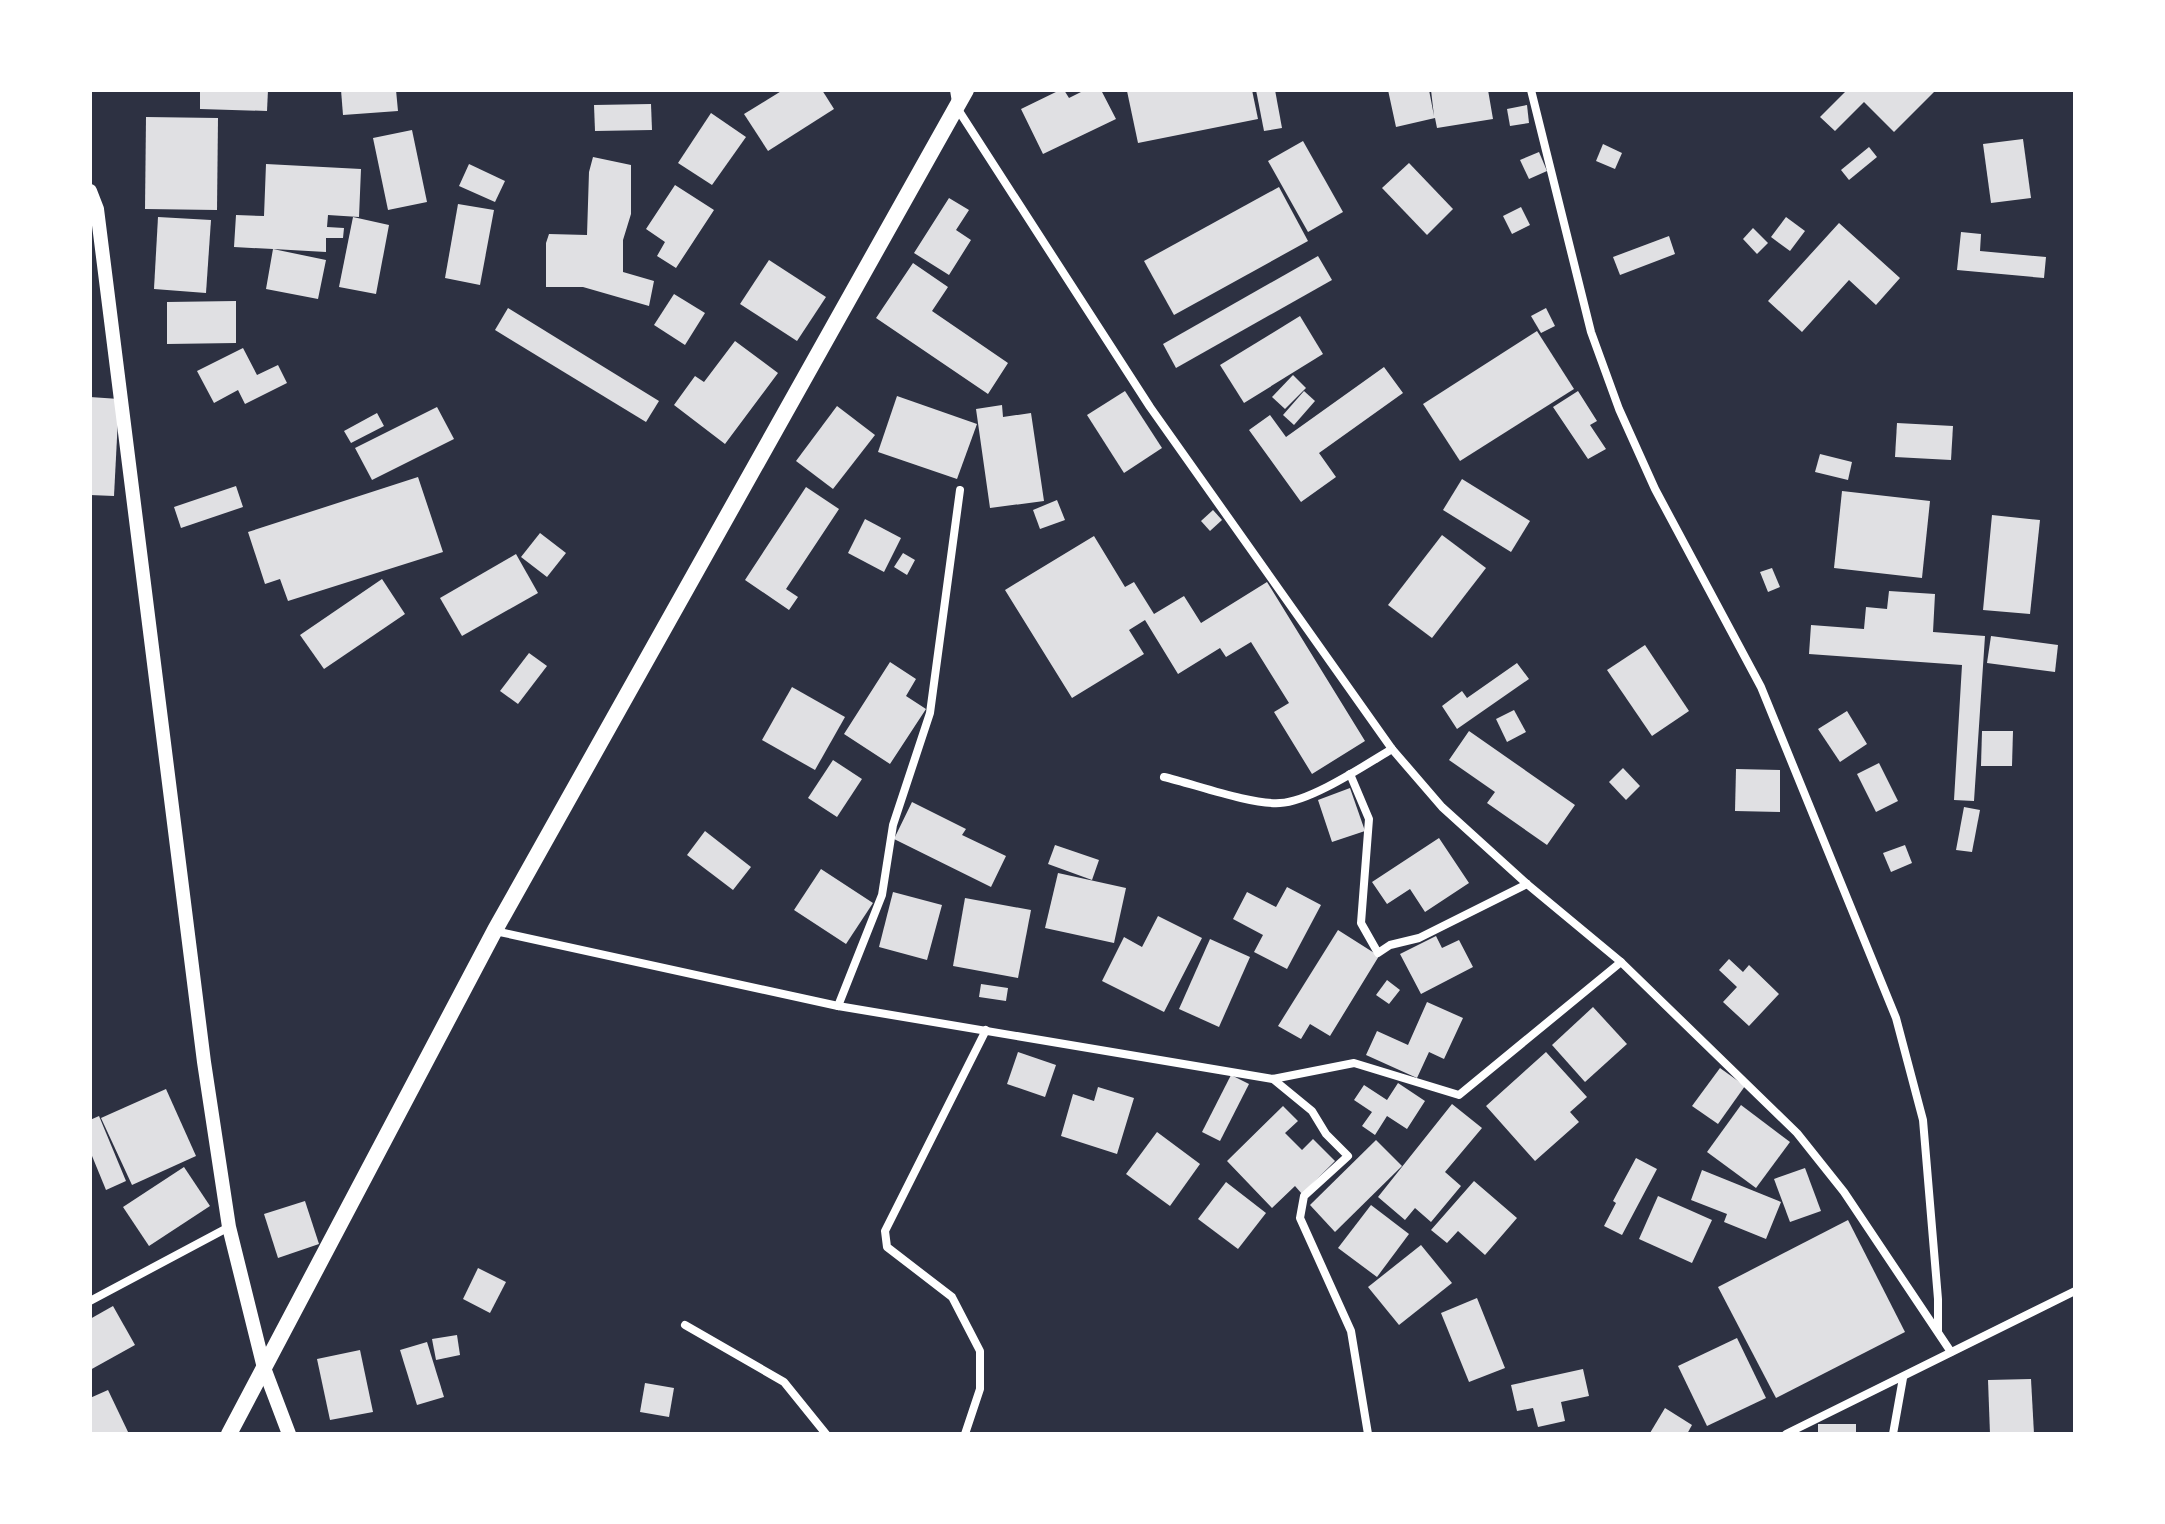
<svg xmlns="http://www.w3.org/2000/svg" width="2165" height="1524" font-family="Quicksand,sans-serif">
<style>
.building{fill:#e0e0e3}
.lines{fill:none;stroke-linecap:round;stroke-linejoin:round}
.minor{stroke:#fff;stroke-width:8}
.tertiary{stroke:#fff;stroke-width:14}
.secondary{stroke:#fff;stroke-width:16}
</style>
<rect width="100%" height="100%" fill="#2d3142"/>
<g class="building">
<polygon points="200,90 268,90 267,111 200,109"/>
<polygon points="341,90 396,90 398,111 343,115"/>
<polygon points="783,90 822,90 834,109 768,151 744,114"/>
<polygon points="1060,90 1064,90 1069,98 1085,90 1101,90 1116,119 1043,154 1021,109"/>
<polygon points="1133,90 1252,90 1258,119 1138,143 1127,91"/>
<polygon points="1256,90 1275,90 1282,128 1264,131"/>
<polygon points="1388,90 1429,90 1434,116 1431,90 1488,90 1493,119 1437,128 1435,118 1396,127"/>
<polygon points="1847,90 1936,90 1894,132 1864,102 1835,131 1820,117"/>
<polygon points="651,104 652,130 595,131 594,105"/>
<polygon points="1527,105 1529,123 1510,126 1507,109"/>
<polygon points="711,113 746,137 712,185 678,163"/>
<polygon points="146,117 218,118 217,210 145,209"/>
<polygon points="412,130 427,202 388,210 373,138"/>
<polygon points="2023,139 2031,198 1991,203 1983,144"/>
<polygon points="1303,141 1343,212 1308,232 1268,161"/>
<polygon points="1603,144 1622,153 1615,169 1596,161"/>
<polygon points="1869,147 1877,157 1849,180 1841,170"/>
<polygon points="1539,152 1547,171 1529,179 1520,160"/>
<polygon points="593,157 631,165 631,214 623,240 623,272 654,281 649,306 583,287 546,287 546,243 549,234 587,235 589,172"/>
<polygon points="1409,163 1453,209 1427,235 1382,188"/>
<polygon points="266,164 361,169 359,217 328,215 327,227 344,228 343,238 326,238 326,252 273,249 326,260 318,299 266,289 273,249 234,247 236,215 264,216"/>
<polygon points="469,164 505,181 495,202 459,186"/>
<polygon points="675,185 714,210 676,268 657,256 665,242 646,229"/>
<polygon points="1279,187 1308,241 1174,315 1144,261"/>
<polygon points="949,198 969,210 956,230 971,240 949,275 914,253"/>
<polygon points="458,204 494,210 480,285 445,278"/>
<polygon points="1521,207 1530,225 1512,234 1503,216"/>
<polygon points="158,217 211,220 206,293 154,289"/>
<polygon points="353,217 389,225 376,294 339,287"/>
<polygon points="1786,217 1805,231 1790,251 1771,237"/>
<polygon points="1839,223 1900,278 1876,305 1849,280 1802,332 1768,301"/>
<polygon points="1753,228 1768,243 1757,254 1743,239"/>
<polygon points="1961,232 1981,234 1980,251 2046,257 2044,278 1957,270"/>
<polygon points="1669,236 1675,254 1620,275 1613,257"/>
<polygon points="1318,256 1332,280 1176,368 1163,344"/>
<polygon points="769,260 826,297 797,341 740,304"/>
<polygon points="913,263 948,287 932,311 1008,363 988,394 876,318"/>
<polygon points="674,294 705,313 685,345 654,325"/>
<polygon points="236,301 236,343 167,344 167,302"/>
<polygon points="508,308 659,401 646,422 495,330"/>
<polygon points="1546,308 1555,326 1541,333 1531,316"/>
<polygon points="1300,316 1323,354 1244,403 1220,365"/>
<polygon points="1537,331 1574,389 1460,461 1423,404"/>
<polygon points="735,341 778,373 725,444 674,405 695,376 704,382"/>
<polygon points="243,348 257,375 278,365 287,383 245,404 238,390 214,403 197,371"/>
<polygon points="1384,367 1403,393 1319,453 1336,477 1301,502 1249,430 1270,415 1286,437"/>
<polygon points="1293,375 1306,388 1285,409 1272,397"/>
<polygon points="1125,391 1162,448 1124,473 1087,415"/>
<polygon points="1304,391 1315,401 1294,425 1283,415"/>
<polygon points="1578,391 1597,421 1590,425 1606,449 1588,459 1553,407"/>
<polygon points="897,396 977,424 957,479 878,452"/>
<polygon points="90,397 119,399 114,496 90,495"/>
<polygon points="1002,405 1003,417 1031,413 1044,501 990,508 976,409"/>
<polygon points="837,406 875,435 833,489 796,461"/>
<polygon points="437,407 454,439 372,480 355,448"/>
<polygon points="377,413 384,426 351,443 344,431"/>
<polygon points="1897,423 1953,426 1951,460 1895,457"/>
<polygon points="1820,454 1852,462 1848,480 1815,472"/>
<polygon points="418,477 443,552 288,601 280,579 265,584 248,532"/>
<polygon points="1462,479 1530,521 1511,552 1443,510"/>
<polygon points="236,486 243,507 181,528 174,507"/>
<polygon points="806,487 839,509 786,589 798,597 789,610 745,580"/>
<polygon points="1842,491 1930,501 1922,578 1834,568"/>
<polygon points="1057,500 1065,520 1040,529 1033,510"/>
<polygon points="1213,510 1222,520 1210,531 1201,521"/>
<polygon points="1992,515 2040,520 2030,614 1983,610"/>
<polygon points="865,519 901,538 884,572 848,553"/>
<polygon points="540,533 566,553 547,577 521,557"/>
<polygon points="1442,535 1486,568 1432,638 1388,605"/>
<polygon points="1094,536 1125,587 1134,582 1154,614 1184,596 1201,623 1267,582 1365,741 1312,774 1274,712 1289,703 1251,642 1226,657 1220,648 1178,674 1145,620 1129,630 1144,654 1072,698 1005,590"/>
<polygon points="903,553 915,560 907,575 894,567"/>
<polygon points="516,554 538,593 462,636 440,598"/>
<polygon points="1772,568 1780,587 1768,592 1760,572"/>
<polygon points="382,579 405,614 324,669 300,635"/>
<polygon points="1889,591 1935,594 1933,632 1985,636 1974,801 1954,800 1962,665 1809,654 1811,625 1864,629 1866,607 1887,609"/>
<polygon points="1991,636 2058,645 2055,672 1987,663"/>
<polygon points="1645,645 1689,711 1652,736 1607,670"/>
<polygon points="529,653 547,666 518,704 500,691"/>
<polygon points="890,662 916,679 906,696 926,709 890,764 844,734"/>
<polygon points="1517,663 1529,679 1457,729 1442,706 1462,691 1467,698"/>
<polygon points="792,687 845,717 815,770 762,740"/>
<polygon points="1514,710 1526,732 1507,742 1496,719"/>
<polygon points="1847,711 1867,744 1840,762 1818,729"/>
<polygon points="1469,731 1575,805 1547,845 1487,803 1495,792 1449,760"/>
<polygon points="1982,731 2013,731 2012,766 1981,766"/>
<polygon points="833,760 862,779 837,817 808,798"/>
<polygon points="1879,763 1898,801 1876,812 1857,774"/>
<polygon points="1623,768 1640,786 1626,800 1609,782"/>
<polygon points="1736,769 1780,770 1780,812 1735,811"/>
<polygon points="1350,788 1365,831 1332,842 1318,800"/>
<polygon points="912,802 966,829 962,835 1006,856 991,887 894,839"/>
<polygon points="1964,807 1980,810 1972,852 1956,850"/>
<polygon points="705,831 751,867 733,890 687,855"/>
<polygon points="1439,838 1469,883 1425,912 1410,889 1387,904 1372,882"/>
<polygon points="1055,845 1099,860 1092,880 1048,864"/>
<polygon points="1905,845 1912,863 1891,872 1883,853"/>
<polygon points="821,869 873,903 846,944 794,910"/>
<polygon points="1058,873 1126,888 1114,943 1045,928"/>
<polygon points="1287,887 1321,905 1287,969 1254,952 1263,935 1233,919 1247,892 1276,907"/>
<polygon points="893,892 942,905 927,960 879,947"/>
<polygon points="965,898 1031,910 1018,978 953,966"/>
<polygon points="1158,916 1202,938 1164,1012 1102,981 1124,937 1142,947"/>
<polygon points="1338,930 1379,956 1330,1036 1310,1024 1301,1039 1278,1026"/>
<polygon points="1436,936 1442,948 1459,940 1473,967 1421,994 1400,954"/>
<polygon points="1210,939 1250,957 1219,1027 1179,1009"/>
<polygon points="1729,959 1743,972 1749,965 1779,994 1749,1026 1723,1002 1737,987 1719,970"/>
<polygon points="1387,980 1400,990 1389,1004 1376,995"/>
<polygon points="981,984 1008,988 1006,1001 979,997"/>
<polygon points="1427,1002 1463,1018 1444,1059 1429,1052 1417,1078 1366,1055 1377,1031 1408,1045"/>
<polygon points="1593,1007 1627,1044 1585,1082 1552,1045"/>
<polygon points="1018,1052 1056,1065 1045,1097 1007,1084"/>
<polygon points="1546,1052 1587,1097 1570,1112 1579,1122 1535,1161 1486,1106"/>
<polygon points="1720,1068 1745,1086 1718,1124 1692,1106"/>
<polygon points="1231,1075 1249,1084 1220,1141 1202,1132"/>
<polygon points="1398,1083 1425,1101 1407,1129 1387,1116 1375,1135 1362,1126 1372,1112 1354,1100 1364,1085 1387,1100"/>
<polygon points="1098,1087 1134,1098 1117,1154 1061,1136 1073,1094 1094,1101"/>
<polygon points="166,1089 196,1156 132,1185 101,1118"/>
<polygon points="1452,1104 1482,1128 1445,1172 1461,1186 1431,1222 1415,1208 1405,1220 1378,1197"/>
<polygon points="1741,1105 1790,1142 1756,1188 1707,1152"/>
<polygon points="1283,1106 1298,1121 1285,1133 1302,1150 1313,1139 1335,1161 1302,1194 1295,1186 1272,1208 1227,1161"/>
<polygon points="99,1116 126,1181 106,1190 90,1151 90,1120"/>
<polygon points="1157,1132 1200,1164 1170,1206 1126,1174"/>
<polygon points="1376,1140 1402,1166 1335,1232 1310,1205"/>
<polygon points="1636,1158 1657,1169 1622,1235 1604,1226 1616,1203 1613,1201"/>
<polygon points="184,1167 210,1206 149,1246 123,1207"/>
<polygon points="1805,1168 1821,1211 1790,1222 1774,1179"/>
<polygon points="1702,1170 1781,1202 1766,1239 1724,1222 1727,1214 1691,1200"/>
<polygon points="1474,1181 1517,1218 1485,1255 1458,1231 1447,1243 1431,1230"/>
<polygon points="1226,1182 1266,1213 1238,1249 1198,1219"/>
<polygon points="1658,1196 1712,1220 1692,1263 1639,1239"/>
<polygon points="305,1201 319,1244 278,1258 264,1214"/>
<polygon points="1371,1205 1409,1234 1377,1277 1338,1248"/>
<polygon points="1848,1220 1905,1332 1776,1398 1718,1287"/>
<polygon points="1421,1245 1452,1283 1399,1325 1368,1287"/>
<polygon points="478,1268 506,1282 490,1313 463,1299"/>
<polygon points="1477,1298 1505,1368 1469,1382 1441,1313"/>
<polygon points="113,1306 135,1345 90,1370 90,1319"/>
<polygon points="457,1335 460,1355 436,1360 432,1339"/>
<polygon points="1737,1338 1766,1398 1707,1426 1678,1366"/>
<polygon points="427,1342 444,1397 417,1405 400,1350"/>
<polygon points="360,1350 373,1412 330,1420 317,1359"/>
<polygon points="1583,1369 1589,1396 1561,1402 1565,1421 1538,1427 1533,1408 1517,1411 1511,1385"/>
<polygon points="2031,1379 2034,1434 1990,1434 1988,1380"/>
<polygon points="645,1383 674,1388 669,1417 640,1412"/>
<polygon points="108,1390 129,1434 90,1434 90,1398"/>
<polygon points="1665,1408 1692,1425 1687,1434 1650,1433"/>
<rect x="1818" y="1424" width="38" height="10"/>
</g>
<g class="lines">
<g class="minor">
<polyline points="954,90 957,108 1150,407 1392,749 1442,807 1527,884 1621,962 1797,1133 1844,1192 1951,1352"/>
<polyline points="1531,90 1591,332 1619,409 1655,489 1761,687 1896,1018 1923,1120 1938,1299 1938,1331"/>
<polyline points="1350,774 1369,819 1361,923 1378,953 1390,945 1419,938 1527,884"/>
<path d="M1164 777C1194 784 1251 805 1280 803 1310 802 1365 765 1392 749"/>
<polyline points="495,931 838,1006 1273,1079 1354,1063 1459,1095 1621,962"/>
<polyline points="838,1006 882,895 893,825 930,713 960,490"/>
<polyline points="1273,1079 1312,1111 1326,1134 1348,1156 1304,1196 1300,1218 1351,1331 1368,1434"/>
<polyline points="90,1301 229,1227"/>
<polyline points="685,1325 784,1382 826,1434"/>
<polyline points="965,1434 980,1389 980,1351 952,1297 887,1247 885,1231 986,1030"/>
<polyline points="1786,1434 2075,1291"/>
<polyline points="1893,1434 1903,1378"/>
</g>
<polyline class="tertiary" points="90,191 97,209 204,1062 229,1227 264,1368 289,1434"/>
<polyline class="secondary" points="229,1434 495,930 966,90"/>
</g>
<rect width="2165" height="1524" fill="none" stroke="#ffffff" stroke-width="184"/>
</svg>
